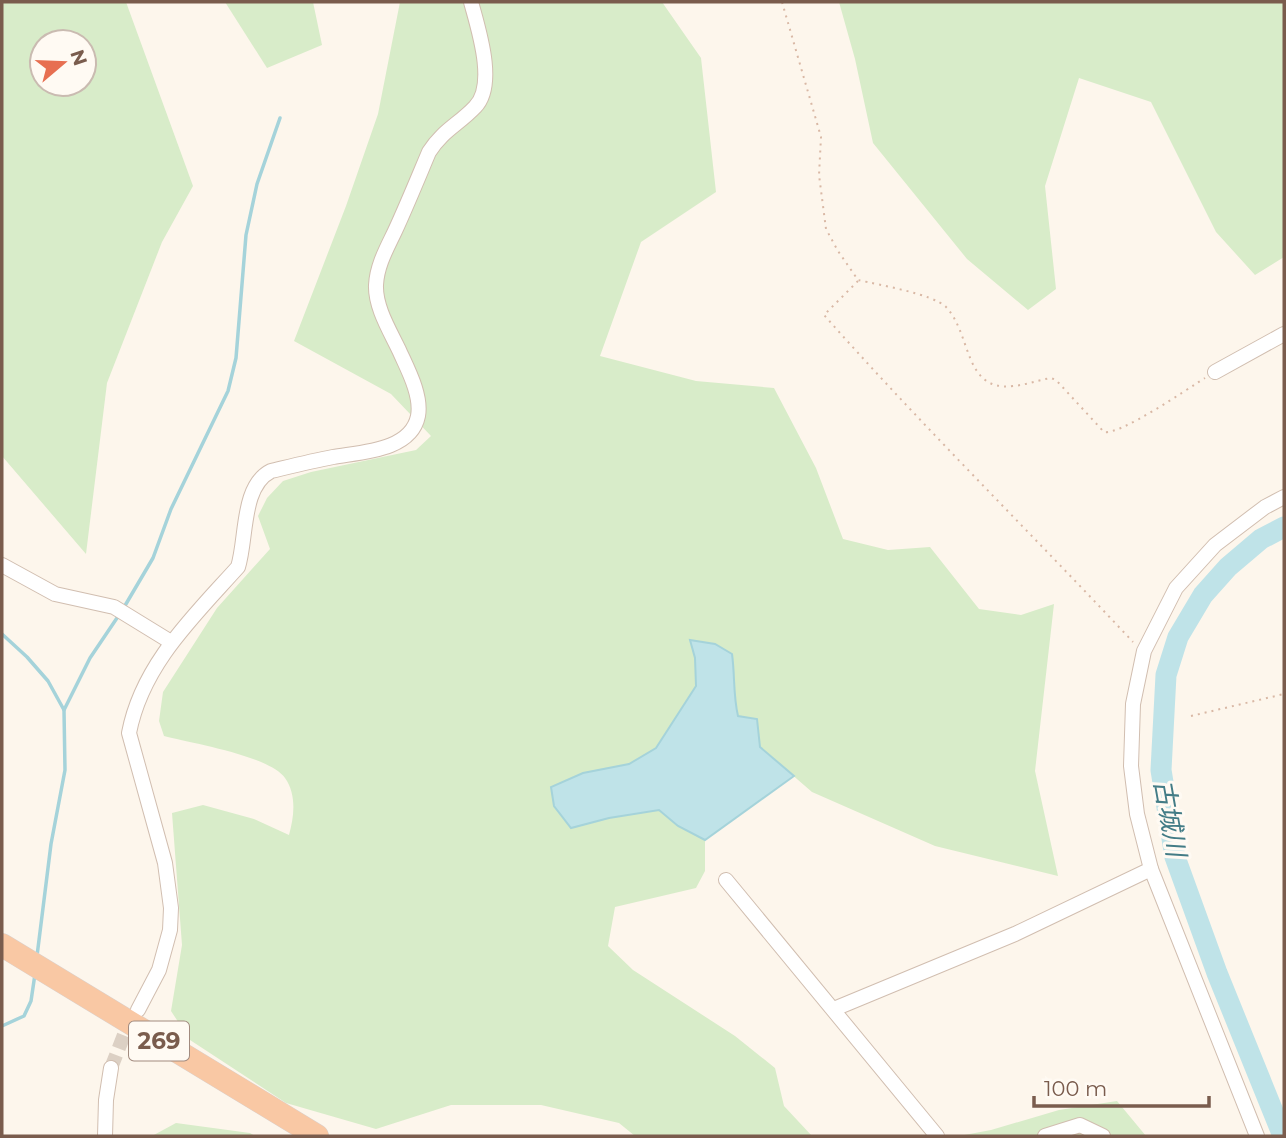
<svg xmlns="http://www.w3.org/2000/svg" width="1286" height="1138" font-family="Montserrat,'Noto Sans JP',sans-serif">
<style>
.green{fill:#d8ecc9;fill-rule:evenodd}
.water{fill:#bfe3e8;stroke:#a5d3da;stroke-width:2}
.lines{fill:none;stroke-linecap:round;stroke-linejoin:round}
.stream{stroke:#a5d3da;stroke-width:3.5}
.river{stroke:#bfe3e8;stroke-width:21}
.minor-tunnel{stroke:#dcd0c4;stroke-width:14;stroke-dasharray:14 7;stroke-linecap:butt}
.minor-casing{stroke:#d1beb0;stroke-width:16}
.trunk-casing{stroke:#dad1cd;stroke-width:24}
.path{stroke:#d9b8a5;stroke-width:2;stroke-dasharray:2 5;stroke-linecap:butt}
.minor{stroke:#fff;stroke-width:14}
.trunk{stroke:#f9c8a4;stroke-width:23}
.labels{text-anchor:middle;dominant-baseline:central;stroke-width:6;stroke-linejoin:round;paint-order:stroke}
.shield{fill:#fffaf3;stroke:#a28b7f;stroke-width:2}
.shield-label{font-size:23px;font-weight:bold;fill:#7a5c4d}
.water-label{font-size:26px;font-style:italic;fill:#437c86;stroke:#fffaf3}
</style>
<rect width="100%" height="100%" fill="#fdf6ec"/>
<g class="green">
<path d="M2 2H126L193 186 162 242 107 383 86 554 2 456ZM84 42V84H42V42Z"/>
<polygon points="225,2 313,2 322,45 267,68"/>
<path d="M400 2H662L701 58 716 192 641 242 600 356 696 381 774 388 816 468 843 539 888 550 930 547 979 609 1021 615 1054 604 1035 771 1058 876 935 846 812 792 760 747 738 716 732 682 734 673 690 640 695 658 696 686 656 748 629 764 583 773 571 828 609 818 659 810 678 826 705 840V871L696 888 615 907 608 946 633 970 735 1036 775 1068 784 1106 812 1136H635L619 1123 541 1105H451L376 1129 286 1103 190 1040 171 1011 182 945 172 813 203 805 254 819 289 835C294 817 297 795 285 778 270 756 191 743 164 736L159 721 163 692 217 608 270 549 258 516 267 498 283 481 311 472 416 450 431 436 391 394 294 341 346 206 378 114Z"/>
<polygon points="839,2 1284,2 1284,257 1255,275 1216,232 1151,102 1079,78 1045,186 1056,289 1028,310 967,259 873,143 855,59"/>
<polygon points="1117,1101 1146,1136 959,1136 991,1130 1059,1110"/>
<polygon points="176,1123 250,1133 255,1136 152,1136"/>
</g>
<path class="water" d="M690 640 715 644 732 654C735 675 733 695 738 716L757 719 760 747 794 776 705 840 678 826 659 810 609 818 571 828 554 806 551 787 583 773 629 764 656 748 696 686 695 658Z"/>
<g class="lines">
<g class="stream">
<polyline points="123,609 153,558 171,509 228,391 236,358 246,235 257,184 280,118"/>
<polyline points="2,634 27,657 48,681 64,710 65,770 51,844 37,956"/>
<polyline points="64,710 90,658 119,615"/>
<polyline points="2,1026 24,1016 31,1001 35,974"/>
</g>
<polyline class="river" points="1283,1136 1217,973 1175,857 1161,770 1166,675 1178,637 1203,595 1228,567 1261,539 1284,527"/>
<polyline class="minor-tunnel" points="111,1068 124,1035 133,1018"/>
<g class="minor-casing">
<g id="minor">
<polyline points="1215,372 1284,334"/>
<polyline points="2,565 55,594 114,607 171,642"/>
<polyline points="726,880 937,1136"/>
<polyline points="834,1009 1015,934 1151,869"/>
<path d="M138 1010 159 970 170 930 171 908 165 863 129 733C142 665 193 617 238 567 247 539 241 486 271 471 292 466 312 461 333 457 361 452 411 451 418 416 422 395 407 368 399 350 390 331 375 307 376 285 377 265 387 248 395 231 407 205 418 178 429 152 442 131 459 124 475 107 497 85 478 28 471 2"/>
<polyline points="105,1136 106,1100 111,1068"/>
<polyline points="1045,1136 1080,1125 1103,1136"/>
<polyline points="1257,1136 1151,869 1137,814 1131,766 1133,704 1144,651 1176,588 1215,545 1265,507 1284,497"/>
</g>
</g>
<g class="trunk-casing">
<polyline id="trunk" points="2,945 317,1136"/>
</g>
<g class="path">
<path d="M782 2 821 137 819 175 826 229 838 251 858 280C879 285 933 294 946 307 972 334 963 392 1013 386 1026 385 1038 380 1051 378L1056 380 1104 432C1121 435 1187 389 1205 378"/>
<path d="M858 281 824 315C923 427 1031 533 1133 642"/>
<polyline points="1191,716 1284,694"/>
</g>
<use href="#minor" class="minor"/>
<use href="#trunk" class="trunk"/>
</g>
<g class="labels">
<rect class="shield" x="129" y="1021.5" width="60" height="39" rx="5"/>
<g class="shield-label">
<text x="159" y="1041">269</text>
</g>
<g class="water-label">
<text transform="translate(1170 818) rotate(80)">古城川</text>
</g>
</g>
<rect width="1286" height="1138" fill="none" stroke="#7a5c4d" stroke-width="7"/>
<g transform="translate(63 63) rotate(71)"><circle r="33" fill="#fffaf3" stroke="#cabbb1" stroke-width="2"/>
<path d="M0-5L12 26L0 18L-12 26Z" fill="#e76f51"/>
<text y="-10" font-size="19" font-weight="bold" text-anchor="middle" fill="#7a5c4d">N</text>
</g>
<path d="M1034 1096v10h175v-10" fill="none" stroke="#7a5c4d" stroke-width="3.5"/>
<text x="1044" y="1096" font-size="21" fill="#7a5c4d" stroke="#fffaf3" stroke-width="5" paint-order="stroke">100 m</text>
</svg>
